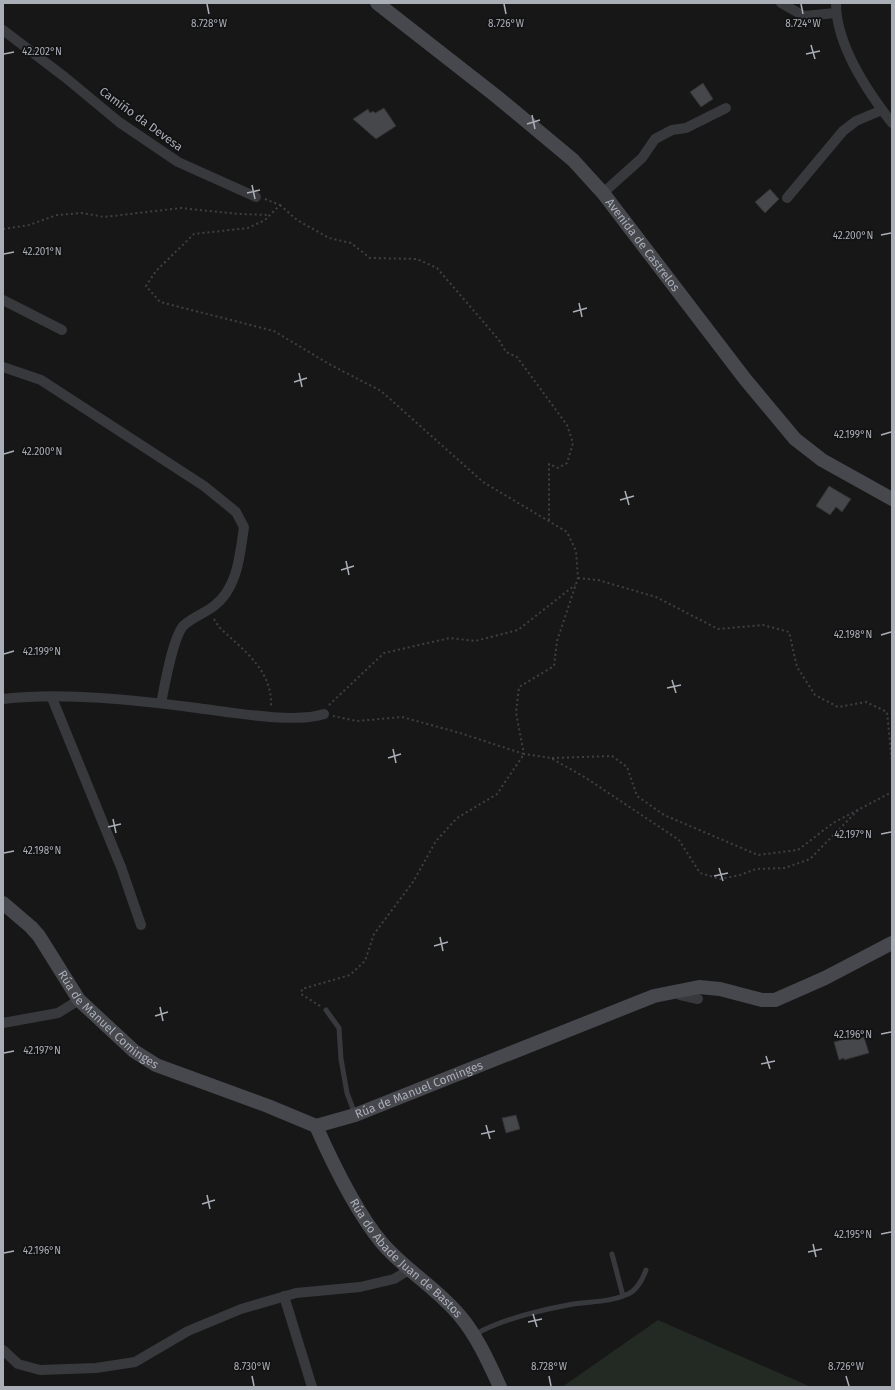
<svg xmlns="http://www.w3.org/2000/svg" width="895" height="1390" font-family="'Fira Sans',sans-serif">
<style>
.green{fill:#232a24}
.building{fill:#46474b;stroke:#313134}
.lines{fill:none;stroke-linecap:round;stroke-linejoin:round}
.path{stroke:#3e4044;stroke-width:2;stroke-dasharray:2 3;stroke-linecap:butt}
.lane{stroke:#38393d;stroke-width:5}
.street{stroke:#38393d;stroke-width:10}
.secondary{stroke:#46484d;stroke-width:14}
.ticks{fill:none;stroke:#aaaeb7;stroke-width:1.5}
.labels{text-anchor:middle;dominant-baseline:central;stroke-width:3.5;stroke-linejoin:round;paint-order:stroke}
.street-label{font-size:12px;fill:#aaaeb7;stroke:#121213}
.ticks-label{font-size:10px;text-anchor:middle;fill:#aaaeb7;stroke:#121213;stroke-width:3.5;stroke-linejoin:round;paint-order:stroke}
</style>
<rect width="100%" height="100%" fill="#171718"/>
<polygon class="green" points="658,1320 811,1387 562,1387"/>
<g class="building">
<polygon points="703,83 713,99 701,107 690,92"/>
<polygon points="384,108 396,126 376,139 353,119 368,109 370,113 373,111 375,113"/>
<polygon points="770,189 779,199 765,213 755,202"/>
<polygon points="829,486 851,499 842,512 836,507 830,515 816,506"/>
<polygon points="853,1037 853,1040 864,1037 869,1053 844,1060 844,1058 839,1060 834,1042"/>
<polygon points="516,1115 520,1129 506,1133 502,1118"/>
</g>
<g class="lines">
<g class="path">
<polyline points="265,199 280,205 265,220 248,228 194,234 156,271 146,286 160,302 274,331 329,364 381,391 483,482 567,532 576,551 578,578 557,641 554,666 519,687 516,713 524,754 551,758 586,778 679,840 700,873 720,879 740,875 756,869 785,868 810,859 860,808"/>
<polyline points="280,205 297,220 329,238 351,243 370,258 417,259 437,268 499,340 506,352 517,357 567,425 573,443 567,463 558,468 549,464 549,521"/>
<polyline points="3,229 29,225 57,215 82,213 104,217 181,208 239,214 270,215"/>
<polyline points="578,578 598,580 656,597 718,629 763,625 789,632 797,667 815,695 838,707 866,702 887,712 892,762"/>
<path d="M214 619 219 627C243 650 273 670 271 707"/>
<polyline points="329,705 384,653 450,638 475,641 518,630 575,585"/>
<polyline points="552,758 612,756 627,767 637,796 664,815 758,855 798,850 833,823 892,792"/>
<polyline points="320,1006 301,994 302,989 350,975 365,961 374,934 413,882 436,841 457,818 497,794 524,754 460,733 402,717 357,721 333,716"/>
</g>
<g class="lane">
<polyline points="326,1010 339,1028 341,1059 347,1093 355,1114"/>
<polyline points="612,1254 623,1296"/>
<path d="M474 1335C502 1319 536 1311 568 1305 588 1301 609 1303 628 1294 637 1290 643 1278 646 1270"/>
</g>
<g class="street">
<polyline points="781,3 804,16 836,13"/>
<path d="M836 3C836 44 867 91 892 123"/>
<polyline points="3,30 66,78 119,122 178,162 256,197"/>
<polyline points="603,193 642,158 655,139 672,130 686,128 726,108"/>
<polyline points="787,198 843,131 856,121 882,110"/>
<polyline points="3,300 62,330"/>
<path d="M3 367 41 380 204 486 236 512 244 527C240 554 238 588 214 606 205 613 191 618 183 626 172 640 165 685 161 703"/>
<polyline points="52,698 121,867 141,925"/>
<path d="M3 699C65 692 135 700 197 708 229 712 296 724 324 714"/>
<polyline points="678,990 680,995 698,999"/>
<polyline points="3,1023 58,1013 79,1000"/>
<polyline points="284,1296 312,1387"/>
<polyline points="3,1350 18,1364 40,1370 96,1368 135,1362 188,1331 241,1309 296,1293 360,1287 394,1279 409,1270"/>
</g>
<g class="secondary">
<path id="s1" d="M377 3 496 96 573 160 603 193 745 379 795 439 822 460 892 499"/>
<path id="s2" d="M3 903 31 927 39 936 79 1000 134 1051 156 1065 268 1106 316 1126 355 1115 654 996 699 987 720 989 762 1000H775L825 978 892 943"/>
<path id="s3" d="M316 1126C332 1162 357 1213 382 1243 405 1270 437 1288 460 1316 477 1336 489 1363 500 1387"/>
</g>
</g>
<path class="ticks" d="M207 4 209 14M504 4 506 14M801 4 803 14M811 45 815 59M4 54 14 52M806 54 820 51M532 115 535 129M527 124 540 120M252 185 255 199M247 193 260 190M881 235 891 233M4 254 14 252M579 303 582 317M573 312 587 308M299 373 302 387M294 382 307 378M881 435 891 432M4 454 14 451M625 491 629 505M620 500 634 496M346 561 349 575M341 570 354 566M881 635 891 632M4 654 14 651M672 680 676 693M667 688 681 685M393 749 396 763M388 758 401 754M113 819 116 833M108 827 121 824M881 834 891 832M4 853 14 851M719 868 723 881M714 876 728 873M440 937 443 951M434 946 448 942M160 1007 163 1021M155 1016 168 1012M881 1034 891 1032M4 1053 14 1051M766 1056 770 1069M761 1064 775 1061M486 1125 490 1139M481 1134 495 1131M207 1195 210 1209M202 1204 215 1200M881 1234 891 1232M813 1244 816 1257M808 1252 822 1249M4 1253 14 1251M533 1314 537 1327M528 1322 542 1319M252 1376 254 1386M549 1376 551 1386M846 1376 849 1386"/>
<g class="labels">
<g class="street-label">
<text transform="translate(141 119) rotate(36)">Camiño da Devesa</text>
<text stroke="none"><textPath href="#s1" startOffset="361">Avenida de Castrelos</textPath></text>
<text stroke="none"><textPath href="#s2" startOffset="159">Rúa de Manuel Cominges</textPath></text>
<text stroke="none"><textPath href="#s2" startOffset="506">Rúa de Manuel Cominges</textPath></text>
<text stroke="none"><textPath href="#s3" startOffset="162">Rúa do Abade Juan de Bastos</textPath></text>
</g>
</g>
<g class="ticks-label">
<text x="209" y="27">8.728°W</text>
<text x="506" y="27">8.726°W</text>
<text x="803" y="27">8.724°W</text>
<text x="42" y="55">42.202°N</text>
<text x="853" y="239">42.200°N</text>
<text x="42" y="255">42.201°N</text>
<text x="853" y="438">42.199°N</text>
<text x="42" y="455">42.200°N</text>
<text x="853" y="638">42.198°N</text>
<text x="42" y="655">42.199°N</text>
<text x="853" y="838">42.197°N</text>
<text x="42" y="854">42.198°N</text>
<text x="853" y="1038">42.196°N</text>
<text x="42" y="1054">42.197°N</text>
<text x="853" y="1238">42.195°N</text>
<text x="42" y="1254">42.196°N</text>
<text x="252" y="1370">8.730°W</text>
<text x="549" y="1370">8.728°W</text>
<text x="846" y="1370">8.726°W</text>
</g>
<rect width="895" height="1390" fill="none" stroke="#aaaeb7" stroke-width="8"/>
</svg>
